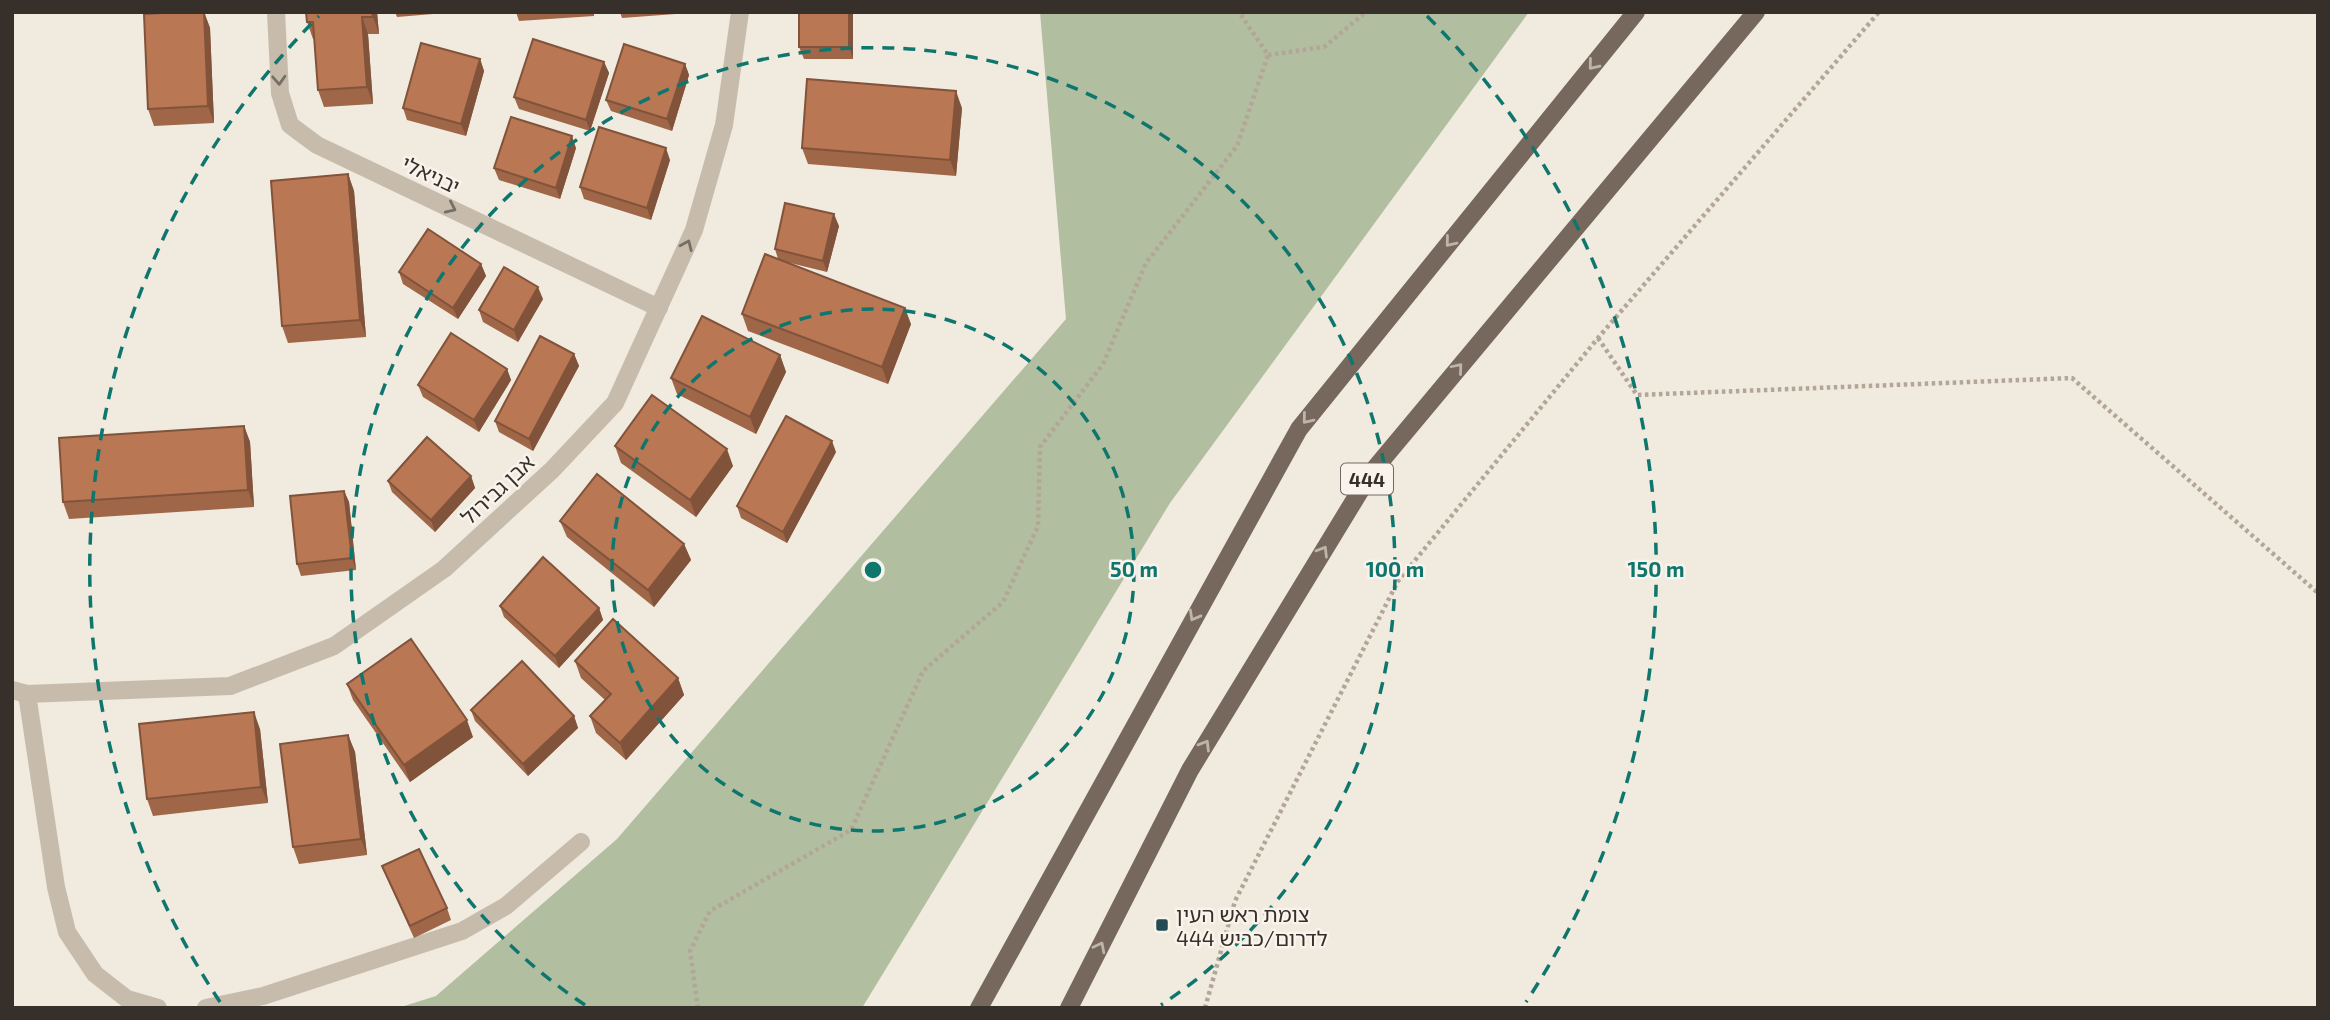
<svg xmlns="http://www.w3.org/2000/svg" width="2330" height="1020" font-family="'Exo 2','Noto Sans Hebrew',sans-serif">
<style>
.green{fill:#b1bea0}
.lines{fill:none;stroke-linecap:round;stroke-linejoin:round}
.path{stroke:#b3a696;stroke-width:4.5;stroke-dasharray:3.5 3.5;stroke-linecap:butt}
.street{stroke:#c7bbac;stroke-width:18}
.primary{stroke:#76685d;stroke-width:18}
.wall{fill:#9f6648}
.shaded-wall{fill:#82533b}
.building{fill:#b97754;stroke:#82533b;stroke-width:2}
.oneway{stroke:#beb4ab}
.oneway2{stroke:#776e64}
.ring{fill:none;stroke:#0f766e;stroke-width:3.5;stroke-dasharray:12 9}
.poi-dot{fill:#244b53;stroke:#f8f3eb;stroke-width:2.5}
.labels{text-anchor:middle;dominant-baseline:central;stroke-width:5;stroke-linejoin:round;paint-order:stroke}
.shield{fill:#f8f3eb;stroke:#706a64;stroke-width:2}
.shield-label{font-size:19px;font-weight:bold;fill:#362f2a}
.street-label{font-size:21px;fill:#362f2a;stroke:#f8f3eb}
.poi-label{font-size:21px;fill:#362f2a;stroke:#f8f3eb;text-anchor:start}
.centre{fill:#0f766e;stroke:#f8f3eb;stroke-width:3.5}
.ring-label{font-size:21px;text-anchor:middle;font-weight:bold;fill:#0f766e;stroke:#f8f3eb;stroke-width:5;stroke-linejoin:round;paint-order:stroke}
</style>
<rect width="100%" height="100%" fill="#f0eadf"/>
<polygon class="green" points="1040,12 1529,12 1170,503 862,1008 398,1008 436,996 617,839 1066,319"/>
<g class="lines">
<g class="path">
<polyline points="1268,55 1324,47 1366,12"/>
<polyline points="1598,338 1637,395 2072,378 2318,593"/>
<polyline points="698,1008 690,951 710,911 851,830 923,671 1003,602 1038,526 1040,447 1103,364 1146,263 1237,146 1268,55 1239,12"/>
<polyline points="1205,1008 1235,901 1398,581 1598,338 1879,12"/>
</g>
<g class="street">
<polyline points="276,12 280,93 290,125 317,145 659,308"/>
<polyline points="12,690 27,694 230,686 334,646 444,569 552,470 615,403 694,230 724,125 740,12"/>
<polyline points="27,694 56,887 67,932 95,974 127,999 158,1008"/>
<polyline points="206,1008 263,996 462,931 506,906 581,842"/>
</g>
<g class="primary">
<polyline points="979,1008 1299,429 1636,12"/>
<polyline points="1069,1008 1190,770 1371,473 1756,12"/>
</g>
</g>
<g class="wall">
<polygon points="204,12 210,28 214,123 154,126 148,109"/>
<polygon points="306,12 377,12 379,34 368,34 373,104 324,107 318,90 314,39 313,39 307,22"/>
<polygon points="395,12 457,12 397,17"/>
<polygon points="516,12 594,12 594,16 519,21"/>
<polygon points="620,12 702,12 622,18"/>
<polygon points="853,12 853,59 804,59 799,47"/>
<polygon points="480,59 484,71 466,136 407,120 403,108"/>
<polygon points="604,62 609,73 590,131 519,109 514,97"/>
<polygon points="685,64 689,75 672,131 611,111 606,100"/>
<polygon points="962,108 956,176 808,164 802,148"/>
<polygon points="576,148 560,199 499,180 494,168"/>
<polygon points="670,160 651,220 584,199 580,187"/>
<polygon points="348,174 354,191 366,337 288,343 282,326"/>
<polygon points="839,226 827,272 786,262 911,324 888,384 748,331 742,314 778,259 775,249"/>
<polygon points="481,264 486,276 458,319 403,284 399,272"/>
<polygon points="543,299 518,342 483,322 479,310"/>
<polygon points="574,354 579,366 533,451 499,432 495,421"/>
<polygon points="780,355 786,372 756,434 677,394 671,378"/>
<polygon points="507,369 511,380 479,432 423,397 418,385"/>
<polygon points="244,426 250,442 254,507 69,519 63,502"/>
<polygon points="615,446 733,466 696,517 621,463"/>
<polygon points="836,452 787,543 741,518 737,506"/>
<polygon points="471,476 475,488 435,532 392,492 388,481"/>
<polygon points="344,491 349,502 356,570 301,576 297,564"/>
<polygon points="560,521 684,544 691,560 654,607 567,537"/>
<polygon points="500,606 599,608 603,620 559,668 504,617"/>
<polygon points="575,661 678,678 684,695 626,760 596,733 590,716 605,700 581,678"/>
<polygon points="347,684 473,737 410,782 353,700"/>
<polygon points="471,710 574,716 578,728 528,776 475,721"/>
<polygon points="260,729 268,803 153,816 147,799"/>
<polygon points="348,735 355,752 367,855 299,864 293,847"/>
<polygon points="382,866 447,908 451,920 414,938 387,878"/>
</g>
<g class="shaded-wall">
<polygon points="204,12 210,28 214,123 208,106"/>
<polygon points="372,12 377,12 379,34 373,17"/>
<polygon points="849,12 853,12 853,59 849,47"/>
<polygon points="362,17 368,34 373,104 367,87"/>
<polygon points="480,59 484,71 466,136 461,124"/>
<polygon points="604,62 609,73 590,131 586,120"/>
<polygon points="685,64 689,75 672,131 667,119"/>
<polygon points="956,91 962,108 956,176 950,160"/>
<polygon points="572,136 576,148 560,199 556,188"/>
<polygon points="666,148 670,160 651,220 647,208"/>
<polygon points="348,174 354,191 366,337 360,320"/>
<polygon points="834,214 839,226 827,272 823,261"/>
<polygon points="481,264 486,276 458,319 453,308"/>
<polygon points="538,287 543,299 518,342 514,330"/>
<polygon points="905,308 911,324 888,384 882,367"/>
<polygon points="574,354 579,366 533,451 529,439"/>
<polygon points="780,355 786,372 756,434 750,417"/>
<polygon points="507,369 511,380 479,432 474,420"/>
<polygon points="244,426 250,442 254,507 248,490"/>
<polygon points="832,441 836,452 787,543 783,532"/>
<polygon points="727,449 733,466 696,517 690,500"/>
<polygon points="471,476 475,488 435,532 431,520"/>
<polygon points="344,491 349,502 356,570 352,558"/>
<polygon points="684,544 691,560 654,607 648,590"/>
<polygon points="599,608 603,620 559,668 555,656"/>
<polygon points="678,678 684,695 626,760 620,743"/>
<polygon points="254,712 260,729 268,803 261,787"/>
<polygon points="574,716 578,728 528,776 523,764"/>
<polygon points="467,720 473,737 410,782 404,765"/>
<polygon points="348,735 355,752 367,855 361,839"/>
</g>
<g class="building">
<polygon points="179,12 204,12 208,106 148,109 144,14"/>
<polygon points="306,12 372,12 373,17 362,17 367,87 318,90 313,22 307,22"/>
<rect x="799" y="12" width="50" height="35"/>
<polygon points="533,39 604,62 586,120 514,97"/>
<polygon points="421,43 480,59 461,124 403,108"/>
<polygon points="624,44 685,64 667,119 606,100"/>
<polygon points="807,79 956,91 950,160 802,148"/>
<polygon points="511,117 572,136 556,188 494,168"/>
<polygon points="599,127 666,148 647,208 580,187"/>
<polygon points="348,174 360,320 282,326 271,181"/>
<polygon points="785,203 834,214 823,261 775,249"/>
<polygon points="428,229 481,264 453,308 399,272"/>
<polygon points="765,254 905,308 882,367 742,314"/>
<polygon points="504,267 538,287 514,330 479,310"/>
<polygon points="702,316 780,355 750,417 671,378"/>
<polygon points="451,333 507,369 474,420 418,385"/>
<polygon points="540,336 574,354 529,439 495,421"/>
<polygon points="652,395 727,449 690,500 615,446"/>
<polygon points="786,416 832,441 783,532 737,506"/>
<polygon points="244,426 248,490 63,502 59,438"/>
<polygon points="427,437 471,476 431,520 388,481"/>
<polygon points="597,474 684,544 648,590 560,521"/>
<polygon points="344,491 352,558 297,564 290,496"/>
<polygon points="543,557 599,608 555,656 500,606"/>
<polygon points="613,619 678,678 620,743 590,716 611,694 575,661"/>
<polygon points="411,639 467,720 404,765 347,684"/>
<polygon points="522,661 574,716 523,764 471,710"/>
<polygon points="254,712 261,787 147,799 139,724"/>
<polygon points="348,735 361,839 293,847 280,744"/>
<polygon points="419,849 447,908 410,926 382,866"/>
</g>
<defs><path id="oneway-chevron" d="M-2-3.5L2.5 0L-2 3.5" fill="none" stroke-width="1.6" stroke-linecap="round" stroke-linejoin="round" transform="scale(1.75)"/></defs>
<g class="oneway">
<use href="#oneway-chevron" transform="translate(1593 65) rotate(129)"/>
<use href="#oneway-chevron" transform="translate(1450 242) rotate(129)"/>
<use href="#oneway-chevron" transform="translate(1458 368) rotate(-50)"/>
<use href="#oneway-chevron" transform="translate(1307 419) rotate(129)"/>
<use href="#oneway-chevron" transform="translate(1323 551) rotate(-59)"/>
<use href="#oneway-chevron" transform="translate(1194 616) rotate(119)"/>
<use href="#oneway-chevron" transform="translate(1205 745) rotate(-59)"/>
<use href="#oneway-chevron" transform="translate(1100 947) rotate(-63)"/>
</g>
<g class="oneway2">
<use href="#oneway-chevron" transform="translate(279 80) rotate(87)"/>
<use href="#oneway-chevron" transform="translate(451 208) rotate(25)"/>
<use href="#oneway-chevron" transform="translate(687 245) rotate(-66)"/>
</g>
<g class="ring">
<circle cx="873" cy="570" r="261"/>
<path d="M585 1005A522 522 0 1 1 1161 1005"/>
<path d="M220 1002A783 783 0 0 1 319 16M1427 16A783 783 0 0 1 1526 1002"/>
</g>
<rect class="poi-dot" x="1155" y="918" width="14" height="14" rx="3.5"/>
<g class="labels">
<rect class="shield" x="1341" y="463.5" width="52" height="31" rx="5"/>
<g class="shield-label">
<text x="1367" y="479">444</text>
</g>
<g class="street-label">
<text transform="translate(431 174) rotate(25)">יבניאלי</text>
<text transform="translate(497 489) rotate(-43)">אבן גבירול</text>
</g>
<g class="poi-label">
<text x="1176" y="913">צומת ראש העין<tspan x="1176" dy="24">לדרום/כביש 444</tspan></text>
</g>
</g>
<circle cx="873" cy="570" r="10" class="centre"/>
<g class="ring-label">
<text x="1134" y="577">50 m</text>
<text x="1395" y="577">100 m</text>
<text x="1656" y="577">150 m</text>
</g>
<rect width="2330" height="1020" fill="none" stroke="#362f2a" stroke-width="28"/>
</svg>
